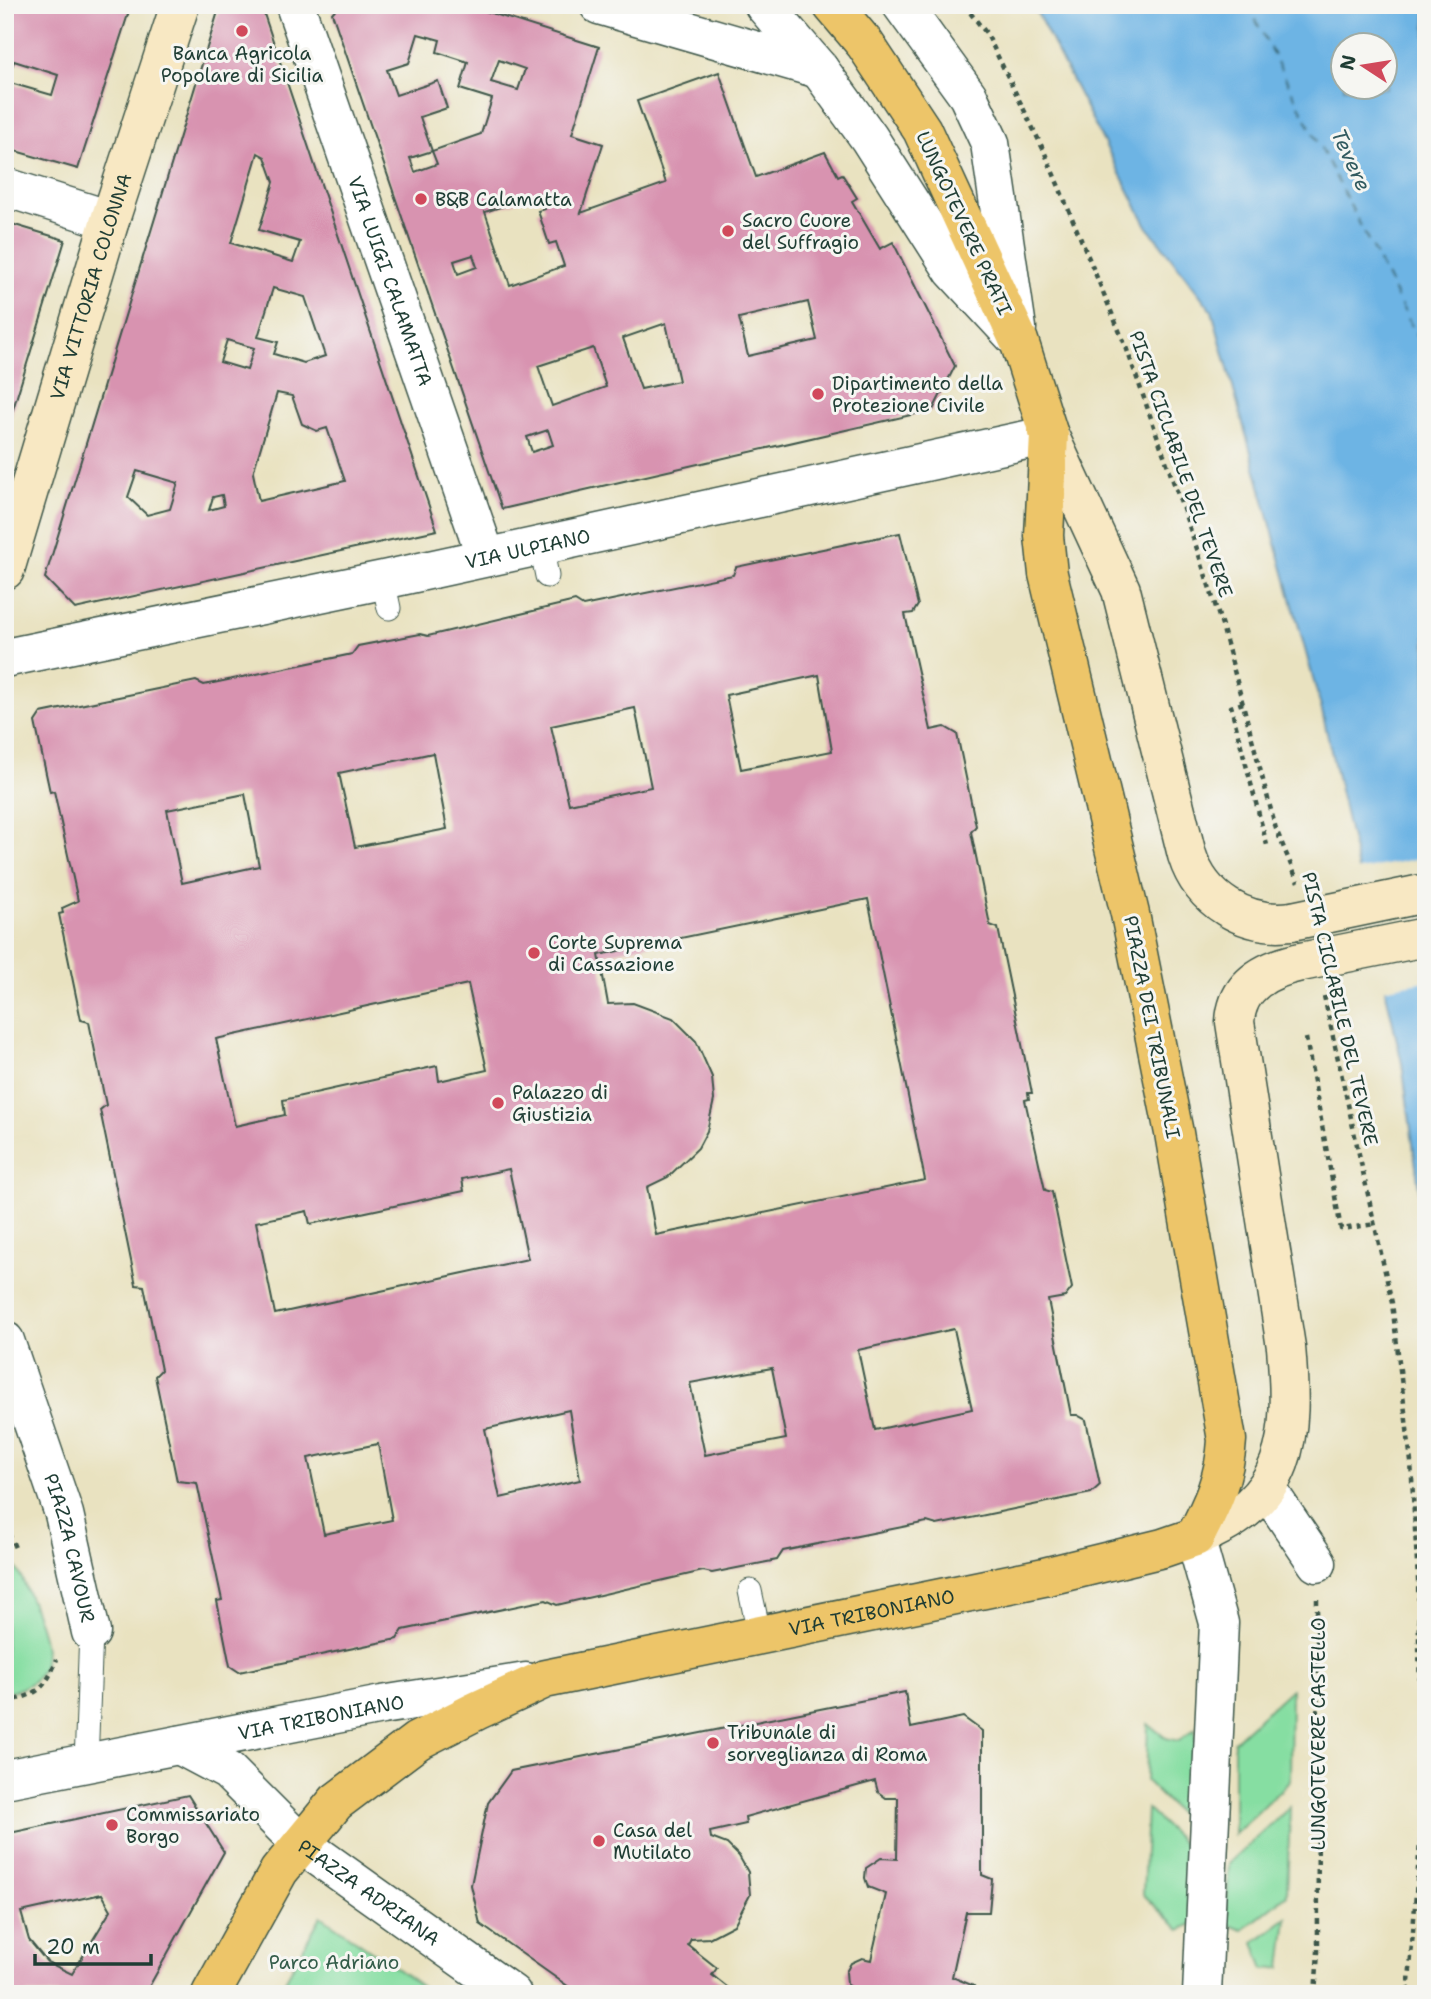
<svg xmlns="http://www.w3.org/2000/svg" width="1431" height="1999" font-family="'Shantell Sans',sans-serif">
<style>
.green{fill:#86dea2;stroke:#528e6b;stroke-width:2}
.water{fill:#6db4e4;stroke:#46788c;stroke-width:2;fill-rule:evenodd}
.pier{fill:#e9e2c0}
.lines{fill:none;stroke-linecap:round;stroke-linejoin:round}
.ferry{stroke:#325b60;stroke-width:2;stroke-dasharray:9 7;stroke-linecap:butt}
.building{fill:#d893b0;fill-rule:evenodd}
.lane-casing{stroke:#3d5649;stroke-width:25}
.street-casing{stroke:#3d5649;stroke-width:41}
.secondary-casing{stroke:#3d5649;stroke-width:41}
.primary-casing{stroke:#3d5649;stroke-width:41}
.path{stroke:#3d5649;stroke-width:4.5;stroke-dasharray:5 5;stroke-linecap:butt}
.lane{stroke:#fff;stroke-width:23}
.street{stroke:#fff;stroke-width:38}
.secondary{stroke:#f8e8c3;stroke-width:38}
.primary{stroke:#edc569;stroke-width:38}
.secondary-bridge-casing{stroke:#3d5649;stroke-width:41;stroke-linecap:butt}
.secondary-bridge{stroke:#f8e8c3;stroke-width:38}
.poi-dot{fill:#d1495b;stroke:#f6f6f2;stroke-width:2.5}
.labels{text-anchor:middle;dominant-baseline:central;stroke-width:6;stroke-linejoin:round;paint-order:stroke}
.poi-label{font-size:19px;fill:#1f3d34;stroke:#f6f6f2;text-anchor:start}
.street-label{font-size:19px;fill:#1f3d34;stroke:#f6f6f2}
.park-label{font-size:19px;fill:#345d4a;stroke:#f6f6f2}
.water-label{font-size:21px;font-style:italic;fill:#325b60;stroke:#f6f6f2}
</style>
<rect width="100%" height="100%" fill="#f6f6f2"/>
<filter id="ink" filterUnits="userSpaceOnUse"><feTurbulence type="fractalNoise" baseFrequency=".0143" numOctaves="2"/><feDisplacementMap in="SourceGraphic" scale="14" xChannelSelector="R" yChannelSelector="G"/><feConvolveMatrix kernelMatrix="1 2 1 2 8 2 1 2 1" color-interpolation-filters="sRGB"/></filter>
<filter id="wash" filterUnits="userSpaceOnUse"><feTurbulence type="fractalNoise" baseFrequency=".00686" numOctaves="4" result="noise"/><feDisplacementMap in="SourceGraphic" scale="28" xChannelSelector="R" yChannelSelector="G"/><feGaussianBlur stdDeviation="1.57" result="paint"/><feColorMatrix in="noise" values="0 0 0 0 0 0 0 0 0 0 0 0 0 0 0 0 0 1.4 0 .05"/><feComposite in="paint" operator="in"/></filter>
<g filter="url(#wash)">
<rect width="100%" height="100%" fill="#e9e2c0"/>
<g class="green">
<path d="M5 1559C19 1565 25 1586 30 1599 45 1637 63 1682 5 1693Z"/>
<polygon points="1291,1689 1290,1781 1234,1835 1234,1741"/>
<polygon points="1148,1724 1166,1738 1179,1741 1195,1729 1200,1834 1146,1781"/>
<polygon points="1290,1807 1287,1895 1243,1930 1226,1924 1229,1863"/>
<polygon points="1147,1809 1200,1859 1197,1922 1180,1930 1143,1894"/>
<polygon points="321,1916 433,1994 278,1994"/>
<polygon points="1287,1918 1281,1968 1264,1969 1254,1942"/>
</g>
<path class="water" d="M1033 5H1426V1240L1402 1063 1322 711 1212 311 1147 226ZM1344 46H1386V88H1344Z"/>
<polygon class="pier" points="1426,857 1426,981 1382,989 1355,871"/>
<g class="lines">
<polyline class="ferry" points="1248,5 1426,354"/>
</g>
<g id="blocks">
<g class="building">
<path d="M5 5H131L78 169 5 148ZM14 61 58 75 52 95 7 82Z"/>
<path d="M220 5H261L437 530 75 609 45 578ZM258 153 265 157 274 182 259 230 300 242 293 262 231 243ZM273 288 305 297 325 356 304 363 274 354 278 342 258 337ZM227 340 254 348 247 370 220 362ZM277 393 292 396 302 424 317 431 327 428 345 481 259 501 253 473ZM137 471 178 483 170 509 147 515 128 497ZM222 495 224 506 209 510 213 497Z"/>
<path d="M339 5H466L599 47 572 134 603 144 581 213 666 183 637 101 719 72 756 177 825 152 838 176 842 174 857 198 852 201 880 249 893 242 955 366 933 410 502 509 332 13ZM418 34 440 40 437 52 468 62 460 89 492 99 481 134 432 151 437 164 415 172 410 158 432 151 420 117 447 108 438 81 396 95 387 70 409 63ZM499 60 525 69 518 90 491 82ZM540 194 545 209 538 211 549 244 556 242 564 266 510 285 485 212ZM473 255 477 267 458 274 454 261ZM808 302 817 340 748 356 739 318ZM666 323 679 381 641 389 623 338ZM593 348 606 387 552 406 538 366ZM548 430 553 445 532 452 527 437Z"/>
<polygon points="5,222 65,240 6,432 5,432"/>
<path d="M900 533 918 605 913 613 905 614 931 730 945 727 957 734 976 826 971 832 990 925 998 928 1032 1093H1028L1029 1099 1025 1100 1045 1190 1052 1192 1072 1288 1065 1297 1048 1300 1071 1415H1077L1086 1420 1100 1485 1091 1493 937 1525 927 1522 783 1551 777 1560 712 1573 703 1571 557 1605 546 1600 403 1630 397 1639 239 1672 230 1666 217 1601 222 1600 197 1483 177 1481 155 1376 161 1370 144 1286 136 1285 100 1110 106 1105 89 1022 81 1020 59 914 63 913 62 908 78 901 54 791 50 792 35 722 41 713 196 681 204 685 352 654 358 646 420 634 428 636 575 601 583 606 733 575 736 567ZM819 675 832 751 741 769 726 695ZM635 708 651 787 569 804 551 726ZM433 753 447 829 355 847 339 773ZM245 794 259 866 182 883 167 810ZM868 899 925 1180 656 1235 647 1187 668 1177 698 1148 707 1131 714 1100 712 1077 696 1041 673 1018 633 1003 608 1004 599 955ZM468 984 487 1070 439 1081 437 1066 283 1100 285 1115 235 1126 216 1039ZM509 1169 528 1259 275 1314 256 1222 307 1211 310 1224 464 1191 462 1179ZM954 1329 972 1409 875 1430 858 1350ZM772 1368 786 1439 705 1455 690 1383ZM569 1410 580 1480 500 1498 485 1429ZM378 1444 392 1520 324 1534 308 1458Z"/>
<polygon points="905,1692 911,1728 963,1717 982,1731 982,1875 992,1879 989,1912 966,1912 952,1977 974,1986 971,1994 860,1994 847,1984 846,1972 851,1963 862,1958 871,1960 886,1894 868,1887 865,1878 866,1868 881,1858 897,1859 898,1798 886,1798 878,1792 875,1781 745,1817 746,1824 710,1832 711,1838 727,1844 739,1856 748,1872 750,1895 734,1925 709,1938 691,1939 688,1945 717,1968 712,1975 736,1994 579,1994 480,1924 471,1885 488,1803 511,1771"/>
<path d="M188 1795 224 1852 145 1994H5V1834ZM102 1894 111 1910 72 1974 47 1962 29 1940 21 1912Z"/>
</g>
</g>
</g>
<g filter="url(#ink)">
<use href="#blocks" fill-opacity="0" stroke="#3d5649" stroke-width="2"/>
<g class="lines">
<g class="lane-casing">
<g id="lane">
<polyline points="541,546 547,576"/>
<polyline points="383,580 389,608"/>
<polyline points="750,1591 760,1637"/>
<polyline points="86,1763 91,1632"/>
</g>
</g>
<g class="street-casing">
<g id="street">
<path id="s1" d="M295 5 486 557"/>
<polyline points="599,5 819,69"/>
<polyline points="764,5 819,69 869,138 953,270 1015,337"/>
<polyline points="902,5 968,96 990,143 1017,328"/>
<polyline points="5,187 110,220"/>
<path id="s2" d="M5 658 383 580 1049 435"/>
<path id="s3" d="M5 1341 64 1514 91 1632"/>
<polyline points="1267,1489 1317,1563"/>
<polyline points="1195,1537 1219,1623 1202,1994"/>
<path id="s4" d="M179 1745 228 1771 301 1844 512 1994"/>
<path id="s5" d="M5 1779 382 1705 526 1682"/>
</g>
</g>
<g class="secondary-casing">
<g id="secondary">
<path d="M1049 435 1121 590 1187 855C1201 900 1245 927 1292 921"/>
<path id="s6" d="M5 570 110 220 180 5"/>
<path d="M1195 1537C1290 1502 1294 1437 1286 1347L1235 1022C1237 984 1268 969 1301 962"/>
</g>
</g>
<g class="primary-casing">
<g id="primary">
<path id="s7" d="M211 1994 279 1871 336 1802 417 1741 476 1711 545 1679 1044 1577 1163 1548 1195 1537C1212 1505 1225 1477 1227 1440L1174 1133 1130 914 1048 574 1044 536 1049 435 1019 341 922 130 865 44 832 5"/>
</g>
</g>
<g class="path">
<polyline points="964,5 987,34 1044,151 1126,347 1197,549 1223,629 1276,829 1298,882"/>
<polyline points="1243,703 1231,707 1268,849"/>
<polyline points="1324,996 1392,1303 1411,1462 1418,1580 1422,1818 1408,1994"/>
<polyline points="1306,1038 1341,1229 1376,1224"/>
<polyline points="5,1524 16,1550"/>
<path d="M5 1702C37 1695 45 1690 57 1659"/>
<polyline points="328,1991 332,1994"/>
<polyline points="1315,1994 1318,1952 1317,1599"/>
</g>
<use href="#lane" class="lane"/>
<use href="#street" class="street"/>
<use href="#secondary" class="secondary"/>
<use href="#primary" class="primary"/>
<g class="secondary-bridge-casing">
<g id="secondary-bridge">
<polyline points="1292,921 1426,893"/>
<polyline points="1301,962 1426,937"/>
</g>
</g>
<use href="#secondary-bridge" class="secondary-bridge"/>
</g>
</g>
<g class="poi-dot">
<circle cx="242" cy="31" r="7"/>
<circle cx="421" cy="199" r="7"/>
<circle cx="728" cy="231" r="7"/>
<circle cx="818" cy="394" r="7"/>
<circle cx="534" cy="953" r="7"/>
<circle cx="498" cy="1103" r="7"/>
<circle cx="713" cy="1743" r="7"/>
<circle cx="112" cy="1825" r="7"/>
<circle cx="599" cy="1841" r="7"/>
</g>
<g class="labels">
<g class="poi-label">
<text x="242" y="53" text-anchor="middle">Banca Agricola<tspan x="242" dy="22">Popolare di Sicilia</tspan></text>
<text x="435" y="199">B&amp;B Calamatta</text>
<text x="742" y="220">Sacro Cuore<tspan x="742" dy="22">del Suffragio</tspan></text>
<text x="832" y="383">Dipartimento della<tspan x="832" dy="22">Protezione Civile</tspan></text>
<text x="548" y="942">Corte Suprema<tspan x="548" dy="22">di Cassazione</tspan></text>
<text x="512" y="1092">Palazzo di<tspan x="512" dy="22">Giustizia</tspan></text>
<text x="727" y="1732">Tribunale di<tspan x="727" dy="22">sorveglianza di Roma</tspan></text>
<text x="126" y="1814">Commissariato<tspan x="126" dy="22">Borgo</tspan></text>
<text x="613" y="1830">Casa del<tspan x="613" dy="22">Mutilato</tspan></text>
</g>
<g class="street-label">
<text transform="translate(964 223) rotate(65)">LUNGOTEVERE PRATI</text>
<text stroke="none"><textPath href="#s1" startOffset="292">VIA LUIGI CALAMATTA</textPath></text>
<text stroke="none"><textPath href="#s6" startOffset="296">VIA VITTORIA COLONNA</textPath></text>
<text transform="translate(1181 464) rotate(71)">PISTA CICLABILE DEL TEVERE</text>
<text stroke="none"><textPath href="#s2" startOffset="534">VIA ULPIANO</textPath></text>
<text transform="translate(1340 1009) rotate(77)">PISTA CICLABILE DEL TEVERE</text>
<text transform="translate(1152 1027) rotate(79)">PIAZZA DEI TRIBUNALI</text>
<text stroke="none"><textPath href="#s3" startOffset="217">PIAZZA CAVOUR</textPath></text>
<text stroke="none"><textPath href="#s7" startOffset="807">VIA TRIBONIANO</textPath></text>
<text stroke="none"><textPath href="#s5" startOffset="322">VIA TRIBONIANO</textPath></text>
<text transform="translate(1318 1734) rotate(-90)">LUNGOTEVERE CASTELLO</text>
<text stroke="none"><textPath href="#s4" startOffset="242">PIAZZA ADRIANA</textPath></text>
</g>
<g class="park-label">
<text x="334" y="1962">Parco Adriano</text>
</g>
<g class="water-label">
<text transform="translate(1351 160) rotate(65)">Tevere</text>
</g>
</g>
<rect width="1431" height="1999" fill="none" stroke="#f6f6f2" stroke-width="28"/>
<g transform="translate(1364 66) rotate(282)"><circle r="33" fill="#f6f6f2" stroke="#a0aca6" stroke-width="2"/>
<path d="M0-5L12 26L0 18L-12 26Z" fill="#d1495b"/>
<text y="-10" font-size="19" font-weight="bold" text-anchor="middle" fill="#1f3d34">N</text>
</g>
<path d="M35 1954v10h116v-10" fill="none" stroke="#1f3d34" stroke-width="3.5"/>
<text x="46" y="1954" font-size="21" fill="#1f3d34" stroke="#f6f6f2" stroke-width="5" paint-order="stroke">20 m</text>
</svg>
